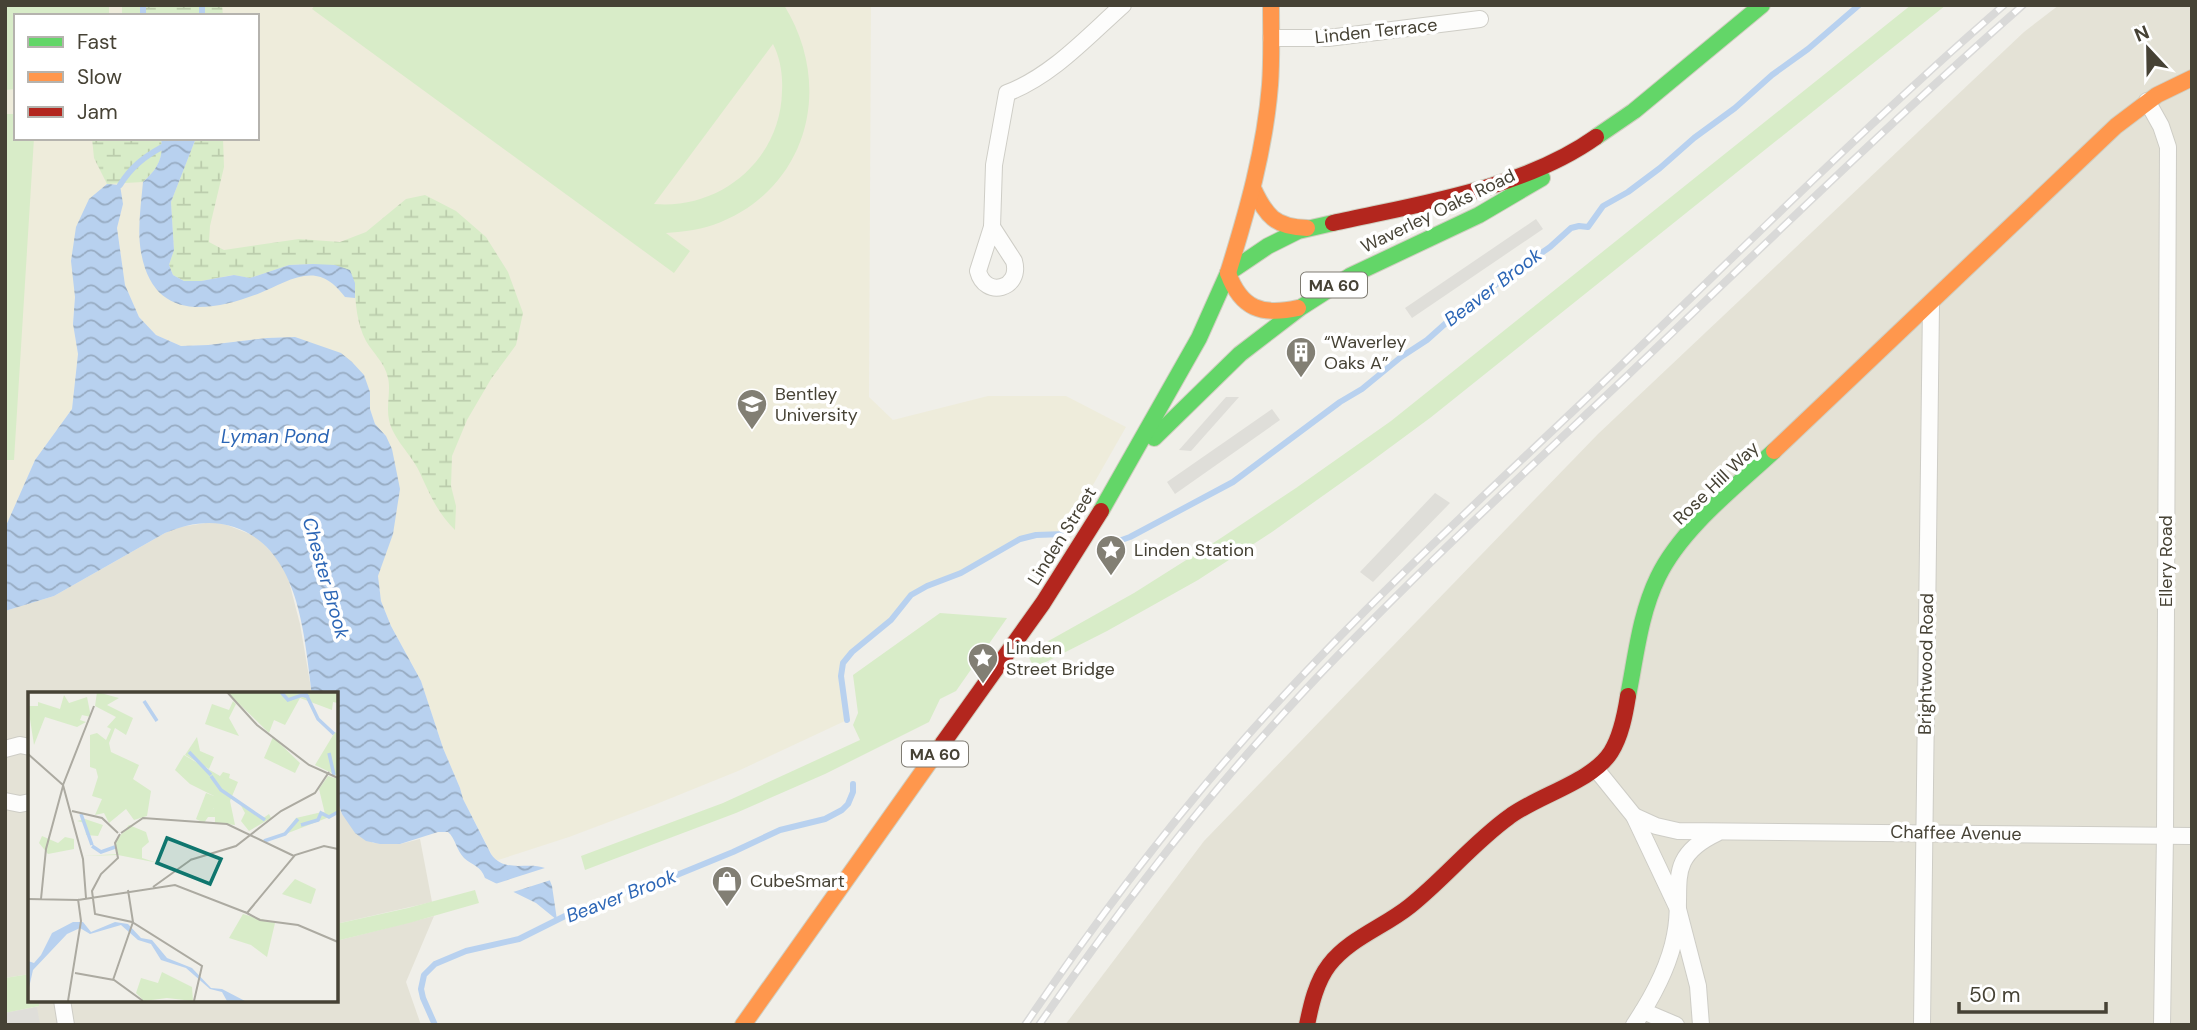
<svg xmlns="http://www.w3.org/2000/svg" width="2197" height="1030" font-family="'DM Sans',sans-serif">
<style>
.residential{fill:#e4e2d6}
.education{fill:#eeecdb;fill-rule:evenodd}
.wetland{fill:url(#wetland-marsh)}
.green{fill:#d8ecc8;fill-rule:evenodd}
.parking{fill:#dfded9}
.water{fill:url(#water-waves)}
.pier{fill:#f0efe9}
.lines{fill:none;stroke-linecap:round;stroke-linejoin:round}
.stream{stroke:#b8d1ef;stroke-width:6}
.street-casing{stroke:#cecdc6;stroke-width:18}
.fast-casing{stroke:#d0cec0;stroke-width:18}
.slow-casing{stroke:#d0cec0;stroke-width:18}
.jam-casing{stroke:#d0cec0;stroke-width:18}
.street{stroke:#fdfdfc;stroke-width:16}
.fast{stroke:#63d668;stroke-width:16}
.slow{stroke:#ff974d;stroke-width:16}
.jam{stroke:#b3261e;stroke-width:16}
.rail-casing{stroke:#d9d9d8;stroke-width:8}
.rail{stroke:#fff;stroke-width:5;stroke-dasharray:16;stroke-linecap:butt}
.labels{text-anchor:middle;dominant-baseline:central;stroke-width:7;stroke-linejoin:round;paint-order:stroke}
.shield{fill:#fff;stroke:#7e7b72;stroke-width:2}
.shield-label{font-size:16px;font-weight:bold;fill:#464235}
.street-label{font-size:18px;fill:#464235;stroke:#fff}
.poi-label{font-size:18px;fill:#464235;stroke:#fff;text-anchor:start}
.water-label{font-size:19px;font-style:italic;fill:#2b65b5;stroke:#fff}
.inset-river{fill:none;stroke:#b8d1ef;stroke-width:3.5}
.inset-road{fill:none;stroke:#acaaa1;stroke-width:2}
.view{fill:#0f766e;fill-opacity:0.15;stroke:#0f766e;stroke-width:3.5}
.inset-edge{fill:none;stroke:#464235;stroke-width:3.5}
</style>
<defs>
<pattern id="wetland-marsh" width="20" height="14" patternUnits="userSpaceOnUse" patternTransform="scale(1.75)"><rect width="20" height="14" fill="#d8ecc8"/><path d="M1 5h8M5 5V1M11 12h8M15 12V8" fill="none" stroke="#bbccac"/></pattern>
<pattern id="water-waves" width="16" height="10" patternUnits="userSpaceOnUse" patternTransform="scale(1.75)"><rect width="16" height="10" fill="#b8d1ef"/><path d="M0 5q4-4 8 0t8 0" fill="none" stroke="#97abc2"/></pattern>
</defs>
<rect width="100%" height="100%" fill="#f0efe9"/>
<g class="residential">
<polygon points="2059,5 2192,5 2192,1025 1065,1025 1204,841 1598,434 2024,32"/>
<polygon points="212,522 227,525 257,537 279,560 287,574 300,624 312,694 30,694 30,974 5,978 5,611 54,596 165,533 180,527"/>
<polygon points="336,797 342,814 373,843 400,844 420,839 432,902 336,924"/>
<polygon points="434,916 406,982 421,1025 5,1025 5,1013 39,1006 39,1000 336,1000 336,941"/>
</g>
<path class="education" d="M5 5H871L869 397 893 420 988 396H1066L1126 427 1065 534 1036 535 1020 539 962 573 918 591 905 600 891 620 847 657 841 670V676L847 720 738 771 654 805 569 837 495 861 463 799 460 788 443 748 421 681 391 626 381 601 378 576 384 556 386 436 375 424 370 409V392L295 337 267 338 208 345 181 346 156 335 139 317 125 285 117 228 123 204 75 297 73 324 78 354 72 409 35 460 5 528ZM16 16H257V138H16Z"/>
<g class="wetland">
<polygon points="122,5 222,5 223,16 122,16"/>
<path d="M92 138H161C164 159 157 169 143 182L107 184 94 158Z"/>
<path d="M196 138H223L224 167 210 226 209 242 224 250 299 239 340 242 366 232 406 199 425 195 456 211 486 237 508 272 523 313 516 345 491 379 467 420 452 456 451 486 456 506 455 530C436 511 430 494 419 471 411 454 393 439 389 420 386 406 391 390 388 378 385 363 373 353 366 341 357 324 355 303 355 283L313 264 289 265 250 278 233 275 201 281H184L173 275 169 265 174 250 171 202Z"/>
</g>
<g class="green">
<polygon points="5,5 109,5 109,16 16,16 16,89 5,90"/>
<path d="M315 5H784C835 87 808 191 713 225 698 230 682 232 666 233L690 251 674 273 312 9ZM773 44C780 57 783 75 782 91 781 159 721 210 654 204Z"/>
<polygon points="1911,5 1946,5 1430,418 1369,463 1272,532 1198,580 1107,631 1034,668 1027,653 1134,593 1221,538 1296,488 1391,421"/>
<polygon points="5,114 16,114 16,138 34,138 14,460 5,460"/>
<polygon points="940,613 1007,618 956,691 940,699 929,722 825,774 736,813 585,870 581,856 723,803 860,740 853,725 858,713 853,675"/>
<polygon points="475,890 479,903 409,923 336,941 336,924 408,908"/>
<polygon points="30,974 30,1000 39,1000 39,1006 5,1013 5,978"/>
</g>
<g class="parking">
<polygon points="1536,219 1543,229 1412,318 1405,308"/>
<polygon points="1226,397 1239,397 1191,451 1179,450"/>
<polygon points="1272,409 1280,420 1175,494 1167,482"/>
<polygon points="1435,493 1450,503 1373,582 1360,572"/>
<polygon points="37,1007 40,1025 5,1025 5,1013"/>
</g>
<g class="water">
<path d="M161 138H196L171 202 174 250 169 265 173 275 184 281H201L234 275 250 278 289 265 313 264 335 265 350 270 355 283V298L345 297C337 287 329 278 316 276 297 273 276 287 260 293 209 313 153 321 141 252 137 230 141 205 143 182 157 169 164 159 161 138Z"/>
<path d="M107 184 120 185 123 204 117 228 125 285 139 317 156 335 181 346 208 345 267 338 295 337 341 353 352 362 364 375 370 392V409L375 424 386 436 392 449 400 489 393 534 378 576 381 601 391 626 421 681 443 748 460 788 463 799 491 854C505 874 527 861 545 868L552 886 557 920 536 903 485 878C481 866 472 865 464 858 456 850 456 839 448 832H438L400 844H380L366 841 355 833 342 814 336 797V694H312C304 635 300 549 234 527 210 519 187 524 165 533L54 596 5 611V528L35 460 72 409 78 354 73 324 75 297 71 261 76 227 89 199Z"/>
</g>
<polygon class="pier" points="548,867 554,879 510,893 492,885"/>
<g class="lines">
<g class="stream">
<polyline points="143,5 143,16"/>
<polyline points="202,16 202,5"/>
<path d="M120 185C131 167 144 157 162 147"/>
<polyline points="1106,542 1113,543 1130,537 1233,482 1340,402 1362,389 1401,357 1427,340 1465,306 1550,247 1571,228 1579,226 1588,227 1603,206 1628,192 1660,168 1694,138 1735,108 1772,75 1808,49 1859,5"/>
<polyline points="847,720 841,676 843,663 852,652 891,620 911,595 927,586 961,573 1020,539 1036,535 1065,534"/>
<polyline points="435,1025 423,998 421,989 424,975 435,964 466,951 519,939 565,916 615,896 672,877 733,852 780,830 825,819 842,810 848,804 853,792 853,784"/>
</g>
<g class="street-casing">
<g id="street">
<polyline points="1271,38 1328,38 1480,19"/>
<polyline points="2147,101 2161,126 2168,147 2165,835 2162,1025"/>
<path d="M992 227 994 165 1007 93C1052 76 1087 37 1123 5"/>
<path d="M992 227 1014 261C1022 289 985 299 978 271Z"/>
<polyline points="5,749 20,745 30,747"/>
<polyline points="1596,769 1634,816 1678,909 1698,986 1701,1025"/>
<polyline points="5,801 20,804 30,802"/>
<polyline points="1634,816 1656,826 1678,831 2192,836"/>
<polyline points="62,1000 66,1025"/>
<polyline points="1643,1011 1676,1025"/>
<path d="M1634 1025C1652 998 1669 968 1675 935 1685 887 1662 859 1717 833"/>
<polyline points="1922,1025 1931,304"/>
</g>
</g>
<g class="fast-casing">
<g id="fast">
<polyline points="1596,137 1634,111 1762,5"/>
<polyline points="1154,438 1240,354 1300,308 1350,276 1479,215 1542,178"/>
<polyline points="1101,511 1199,338 1228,273 1268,246 1298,231 1333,223"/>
<path d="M1628 696C1636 656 1640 614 1658 577 1681 529 1735 487 1774 451"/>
</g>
</g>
<g class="slow-casing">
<g id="slow">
<path d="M1253 188C1266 216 1275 227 1307 228"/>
<path d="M1228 273C1247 212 1265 149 1270 85 1272 59 1271 32 1271 5"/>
<path d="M1228 273C1241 309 1262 316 1298 308"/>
<polyline points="1774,451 2116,126 2157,95 2192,78"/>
<polyline points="743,1025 943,743"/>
</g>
</g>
<g class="jam-casing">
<g id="jam">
<path d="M1333 223C1418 204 1523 189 1596 137"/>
<polyline points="943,743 1043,603 1101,511"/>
<path d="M1307 1025C1311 1005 1316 982 1329 965 1350 938 1384 927 1410 906 1445 878 1473 843 1509 817 1538 795 1592 782 1611 752 1621 736 1625 715 1628 696"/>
</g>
</g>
<use href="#street" class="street"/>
<use href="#fast" class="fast"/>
<use href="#slow" class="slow"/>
<use href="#jam" class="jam"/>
<g class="rail-casing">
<g id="rail">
<path d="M1025 1025C1101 913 1183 805 1275 705 1380 590 1497 484 1610 376 1740 251 1868 123 2004 5"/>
<path d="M1039 1025C1107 927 1178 832 1257 743 1372 613 1501 495 1627 376 1758 251 1887 125 2023 5"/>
</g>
</g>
<use href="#rail" class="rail"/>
</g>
<defs>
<g id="building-pin" transform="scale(1.575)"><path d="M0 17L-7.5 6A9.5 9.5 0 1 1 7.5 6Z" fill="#827f74" stroke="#fff"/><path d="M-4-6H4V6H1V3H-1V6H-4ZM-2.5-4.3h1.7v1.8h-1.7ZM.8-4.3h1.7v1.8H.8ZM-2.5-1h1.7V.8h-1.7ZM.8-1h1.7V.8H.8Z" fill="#fff"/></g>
<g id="university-pin" transform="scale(1.575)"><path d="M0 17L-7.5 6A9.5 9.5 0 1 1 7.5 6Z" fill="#827f74" stroke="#fff"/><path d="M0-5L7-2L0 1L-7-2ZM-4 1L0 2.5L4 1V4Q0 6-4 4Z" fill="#fff"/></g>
<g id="sight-pin" transform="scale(1.575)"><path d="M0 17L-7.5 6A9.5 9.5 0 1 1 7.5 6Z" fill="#827f74" stroke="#fff"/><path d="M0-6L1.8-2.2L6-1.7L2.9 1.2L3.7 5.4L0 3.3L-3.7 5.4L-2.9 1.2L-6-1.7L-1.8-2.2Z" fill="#fff"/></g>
<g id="shop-pin" transform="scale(1.575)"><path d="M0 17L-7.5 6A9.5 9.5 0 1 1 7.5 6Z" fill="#827f74" stroke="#fff"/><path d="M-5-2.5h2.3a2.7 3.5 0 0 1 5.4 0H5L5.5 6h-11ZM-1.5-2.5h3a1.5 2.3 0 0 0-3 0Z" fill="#fff"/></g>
</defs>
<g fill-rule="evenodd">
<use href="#building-pin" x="1301" y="352"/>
<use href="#university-pin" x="752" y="404"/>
<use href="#sight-pin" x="1111" y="550"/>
<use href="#sight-pin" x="983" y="658"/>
<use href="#shop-pin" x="727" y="881"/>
</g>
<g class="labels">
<g class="shield">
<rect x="1301" y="272.5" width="66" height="25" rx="5"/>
<rect x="902" y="741.5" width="66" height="25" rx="5"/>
</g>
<g class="shield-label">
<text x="1334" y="285">MA 60</text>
<text x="935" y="754">MA 60</text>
</g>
<g class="street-label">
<text transform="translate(1376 31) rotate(-6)">Linden Terrace</text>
<text transform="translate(1438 211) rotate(-26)">Waverley Oaks Road</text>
<text transform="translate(1716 483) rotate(-44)">Rose Hill Way</text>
<text transform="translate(1062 536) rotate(-58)">Linden Street</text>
<text transform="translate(2166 561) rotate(-90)">Ellery Road</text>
<text transform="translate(1926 664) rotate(-89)">Brightwood Road</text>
<text transform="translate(1956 833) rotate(1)">Chaffee Avenue</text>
</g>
<g class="poi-label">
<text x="1324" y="342">“Waverley<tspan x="1324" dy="21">Oaks A”</tspan></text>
<text x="775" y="394">Bentley<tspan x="775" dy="21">University</tspan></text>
<text x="1134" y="550">Linden Station</text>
<text x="1006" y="648">Linden<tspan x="1006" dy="21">Street Bridge</tspan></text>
<text x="750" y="881">CubeSmart</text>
</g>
<g class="water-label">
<text transform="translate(1493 287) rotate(-37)">Beaver Brook</text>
<text x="275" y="436">Lyman Pond</text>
<text transform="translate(326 578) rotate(74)">Chester Brook</text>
<text transform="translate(621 896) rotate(-21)">Beaver Brook</text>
</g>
</g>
<g transform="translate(28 692)">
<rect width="310" height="310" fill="#f0efe9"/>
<path d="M36 3 41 11 59 5 63 25 54 23 52 28 58 30 49 35 17 25 6 53 0 14H10V10L32 17ZM169 45 172 59 186 65 181 77 157 63ZM178 101 186 104V116L176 131 168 127Z" fill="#d8ecc8"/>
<path d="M211 110 234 127 241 122 243 126 221 139 213 129 217 121ZM294 120 309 122 255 143 268 126ZM57 127 75 133 70 144 58 143 57 131 49 129Z" fill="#d8ecc8"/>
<path d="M267 187 288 197 283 212 254 202ZM134 280 164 295 165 309 139 306 116 309 108 301 113 286 130 291Z" fill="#d8ecc8"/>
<path d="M69 0 91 6 79 13 105 26 98 43 87 36 81 51 83 60 111 73 105 87 123 99 119 124 106 128 98 117 81 131 76 121 67 123 74 107 64 104 70 85 68 77 62 75V43L69 41 78 48 83 37 79 35 88 25 67 14ZM199 0H310V11L305 10 304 18 272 6 257 33 246 28 241 41ZM205 9 208 12 201 26 211 44 177 32 184 12 201 18ZM307 40 310 42V84L287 73ZM245 45 272 71 267 81 236 66ZM156 63 192 84 195 80 202 82 201 86 210 90 202 109 207 133 187 131V125H179L186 116V104L162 92 147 78ZM300 84 310 87V122L298 126 291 97ZM101 133 118 140 121 150 114 156V166L130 171 90 163 55 164 90 162 87 150ZM14 144 30 151 37 145 46 147V157L20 162 11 151ZM215 222 247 231 239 265 223 253 201 246Z" fill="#d8ecc8"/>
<path d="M45 230H55L63 240 87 230 100 232 113 246 124 248 139 266 164 276 183 296 194 297 217 309H199L194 300 182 297 158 276 133 268 123 252 110 248 93 233 62 242 52 236 39 242 5 278 0 300V269L6 271 13 263 24 241Z" fill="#b8d1ef"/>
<path class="inset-river" d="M253 0 260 8 274 3 281 5M277 0 290 27 306 42M116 9 129 29M161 60 183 83M301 61 306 83M183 84 193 98 237 128M53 122 64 153M273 133 290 128 293 121 301 125 310 120M236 149 257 142 270 127M64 154 73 160 87 155"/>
<path class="inset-road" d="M199 0 229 33 281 73 310 86M0 62 35 93M44 119 74 126 90 141M93 141 115 126 199 132 266 164M92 142 87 151 90 166 73 182 64 199 67 222 104 230 174 274 166 309M162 168 208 154 253 119 287 101 301 80M125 195 164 167M58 206 55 167 35 93 66 14M0 207 50 208 147 193 219 221M13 207 18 157 35 94M217 220 232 228 270 233 310 250M219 221 267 163 296 154 310 157M47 281 86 288 115 309M85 288 105 230 100 198M40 309 53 229 50 207"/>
<path class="view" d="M139 146 193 167 182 192 129 171Z"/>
<rect width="310" height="310" class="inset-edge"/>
</g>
<rect width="2197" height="1030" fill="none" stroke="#464235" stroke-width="14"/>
<rect x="14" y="14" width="245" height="126" fill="#ffffff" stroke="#b5b3ae" stroke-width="2"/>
<rect x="28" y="37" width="35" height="10" fill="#63d668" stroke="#b5b3ae" stroke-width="2"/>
<text x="77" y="49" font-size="21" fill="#464235">Fast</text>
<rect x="28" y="72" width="35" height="10" fill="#ff974d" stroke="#b5b3ae" stroke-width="2"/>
<text x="77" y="84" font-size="21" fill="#464235">Slow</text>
<rect x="28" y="107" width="35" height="10" fill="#b3261e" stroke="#b5b3ae" stroke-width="2"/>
<text x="77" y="119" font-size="21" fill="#464235">Jam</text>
<g transform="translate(2148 49) rotate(338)" stroke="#ffffff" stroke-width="5" paint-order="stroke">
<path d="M0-5L12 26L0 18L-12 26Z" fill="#464235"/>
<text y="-10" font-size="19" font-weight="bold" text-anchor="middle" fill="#464235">N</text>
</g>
<path d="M1959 1002v10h147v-10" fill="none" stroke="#464235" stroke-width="3.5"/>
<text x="1969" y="1002" font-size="21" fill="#464235" stroke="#ffffff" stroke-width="5" paint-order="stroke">50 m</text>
</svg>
